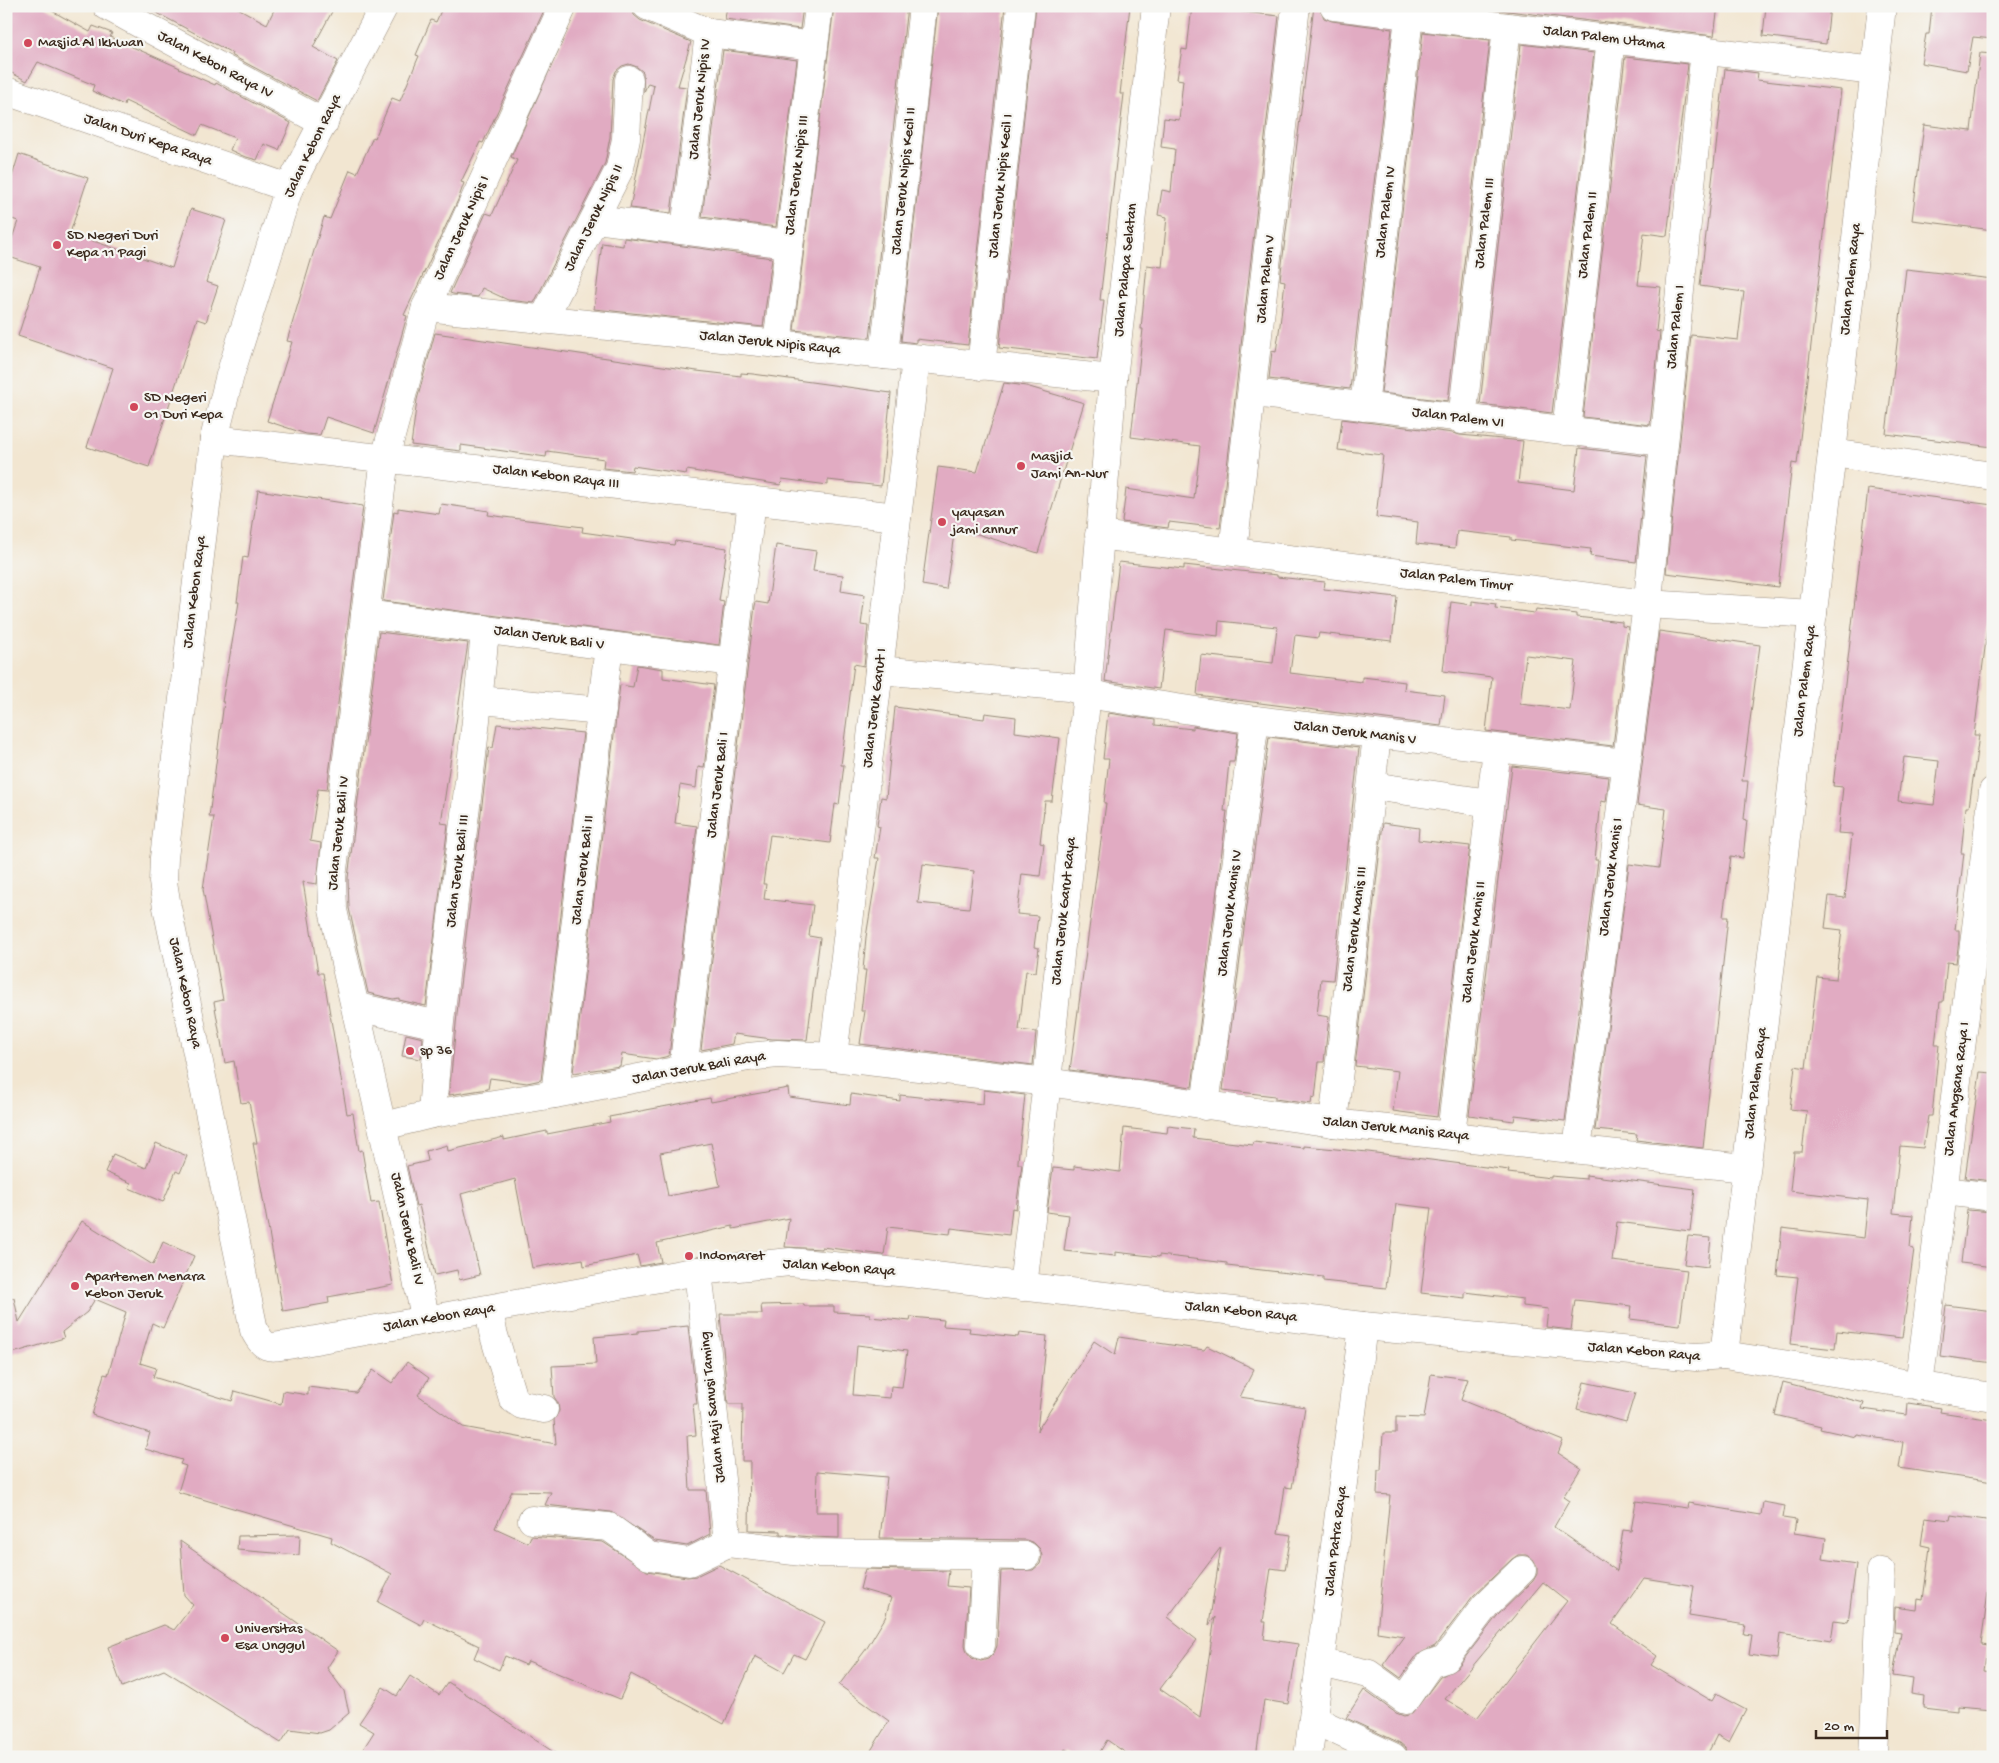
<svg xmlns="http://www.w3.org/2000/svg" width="1999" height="1763" font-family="'Gochi Hand',sans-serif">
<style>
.building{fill:#e1abc2;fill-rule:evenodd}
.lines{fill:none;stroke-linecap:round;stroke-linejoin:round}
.minor-casing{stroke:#968878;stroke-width:29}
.minor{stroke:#fff;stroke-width:28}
.poi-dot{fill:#d1495b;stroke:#f6f6f2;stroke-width:2}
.labels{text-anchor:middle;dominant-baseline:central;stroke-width:4.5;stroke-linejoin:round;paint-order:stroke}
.street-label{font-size:15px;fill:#3b2a1e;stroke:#f6f6f2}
.poi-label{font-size:15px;fill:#3b2a1e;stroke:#f6f6f2;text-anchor:start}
</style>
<rect width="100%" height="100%" fill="#f6f6f2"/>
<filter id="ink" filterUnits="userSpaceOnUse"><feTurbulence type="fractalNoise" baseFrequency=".02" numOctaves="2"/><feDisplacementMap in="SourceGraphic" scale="10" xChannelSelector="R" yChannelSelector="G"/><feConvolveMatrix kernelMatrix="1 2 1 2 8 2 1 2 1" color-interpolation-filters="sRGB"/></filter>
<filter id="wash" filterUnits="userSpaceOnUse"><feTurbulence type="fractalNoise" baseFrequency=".0096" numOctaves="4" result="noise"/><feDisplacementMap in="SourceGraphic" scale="20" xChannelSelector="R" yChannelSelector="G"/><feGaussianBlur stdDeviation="1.12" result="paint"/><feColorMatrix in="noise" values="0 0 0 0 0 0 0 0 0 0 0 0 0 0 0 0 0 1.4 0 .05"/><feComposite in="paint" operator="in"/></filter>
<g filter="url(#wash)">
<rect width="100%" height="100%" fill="#f2e6d1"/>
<g id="blocks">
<g class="building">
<polygon points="6,6 43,6 90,32 93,26 112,33 110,37 180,68 179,69 215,85 216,83 291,123 279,150 264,144 257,160 243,156 230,150 235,138 202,125 197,135 125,101 124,105 92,91 94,85 38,62 27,81 6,70"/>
<polygon points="144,6 234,6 267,24 276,6 335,6 313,47 338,61 317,101 231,55 232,53"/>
<polygon points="443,6 546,6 483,143 480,142 461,182 464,183 458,200 404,315 407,316 374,433 326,417 320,435 306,434 267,421 292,342 287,341 324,217 330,219 350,170 357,173 373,137 375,138 392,98 400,101 419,56 416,55 431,20 436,22"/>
<polygon points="578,6 632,6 634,15 640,20 691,42 678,86 687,87 671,213 630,208 654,85 648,83 644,92 643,72 637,67 629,64 622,66 616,71 613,79 610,137 605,163 534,303 508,300 482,288 478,297 453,294 450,293 486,213 492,215 517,160 511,157"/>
<polygon points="727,6 803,6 800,29 725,19"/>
<polygon points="834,6 907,6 870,338 794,330"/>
<polygon points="938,6 1005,6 968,345 916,339 916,343 901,341"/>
<polygon points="1036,6 1130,6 1120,94 1124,94 1100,300 1104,300 1097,359 999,348"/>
<polygon points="1192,6 1279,16 1220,528 1169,522 1168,528 1122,522 1126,489 1194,499 1200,446 1131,437 1143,329 1141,329 1147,265 1162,267 1167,217 1158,215 1162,190 1171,192 1175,149 1161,147 1164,118 1179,120 1183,80 1177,79 1182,49 1187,50"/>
<polygon points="1314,6 1319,6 1324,18 1332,21 1392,29 1350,389 1269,379 1272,351 1276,352 1280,325 1285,281 1280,280"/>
<polygon points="1467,6 1718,6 1714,36"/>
<polygon points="1766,6 1830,6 1826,44 1763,36"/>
<polygon points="1932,6 1993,6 1993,39 1973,37 1967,71 1921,63 1926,34 1929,34"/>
<polygon points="1423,32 1490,40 1448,401 1381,393"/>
<polygon points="1521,44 1594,53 1552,413 1480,404"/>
<polygon points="723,50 797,60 776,227 702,217"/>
<polygon points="1980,53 1993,54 1993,230 1912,220 1924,125 1971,131"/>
<polygon points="1625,57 1688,64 1667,236 1644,233 1638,285 1661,287 1656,331 1660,332 1650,425 1583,417"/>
<polygon points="1725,69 1758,73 1757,80 1841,90 1797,464 1792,463 1778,587 1666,573 1691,335 1738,340 1744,292 1700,286"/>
<polygon points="19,154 88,178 70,233 172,268 191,209 226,220 206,282 218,286 206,322 197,319 149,467 87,447 113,368 18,336 40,267 6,256 18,221 6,217 6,196"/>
<polygon points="624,238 772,258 763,327 594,309 602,243 623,246"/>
<polygon points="1906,269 1993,279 1993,447 1886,434"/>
<polygon points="435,333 697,371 741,376 741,373 753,374 891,393 881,486 828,480 828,485 782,479 781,485 687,470 686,474 633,466 632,471 603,468 604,459 547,451 546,457 461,445 461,451 411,445 417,400"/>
<polygon points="1004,383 1026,386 1084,403 1038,553 955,527 946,589 922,585 938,467 977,472"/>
<polygon points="1342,419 1453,433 1460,435 1523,441 1518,483 1574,490 1579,448 1647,456 1636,562 1590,556 1591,549 1511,540 1511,537 1457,531 1455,548 1416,544 1418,522 1376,517 1383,455 1338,450"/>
<path d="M1868 489 1993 505V584L1974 735H1979L1975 765 1969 807H1966L1961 853H1964L1955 930H1959V940L1956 963 1947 962 1943 1002H1940L1935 1045H1939L1932 1116H1928L1923 1148 1900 1146 1893 1213 1913 1215 1910 1248 1914 1249 1902 1338 1837 1331 1835 1349 1790 1344 1798 1277 1777 1275 1782 1228 1864 1238 1868 1200 1790 1191 1794 1152H1802L1807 1111 1790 1109 1795 1066 1806 1068 1817 977 1836 979 1842 930 1825 928 1829 896 1845 898 1852 834 1838 833 1843 787 1833 786ZM1904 757 1939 761 1934 805 1898 801Z"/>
<polygon points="258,490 363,506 327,790 318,789 310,841 321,843 317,884 303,882 318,973 323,973 347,1114 353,1113 359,1151 362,1150 371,1203 379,1202 393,1285 328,1297 329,1303 283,1311 253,1143 257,1143 249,1102 241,1103 234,1061 225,1063 214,1002 223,1000 203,889 214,817 209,817 224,702 222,702 239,602 237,602 243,557 248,558"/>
<polygon points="441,504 489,511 488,515 583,527 582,532 674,545 675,541 727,548 719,601 724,602 719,645 383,601 394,511 398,512 398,508 439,514"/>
<polygon points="776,545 816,551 813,571 843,575 841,591 865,595 861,625 868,626 864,666 854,664 841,765 844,765 839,805 835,804 830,843 770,835 763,884 766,884 764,899 813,905 809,936 820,938 807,1040 772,1039 734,1034 732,1044 701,1050 755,606 756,602 768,604"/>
<polygon points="1119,562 1184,569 1184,565 1277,575 1277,577 1325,582 1324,589 1397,597 1392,641 1319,633 1318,638 1295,635 1290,673 1362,682 1362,677 1405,682 1404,690 1445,695 1441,726 1197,695 1201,655 1273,663 1277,627 1219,621 1218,636 1166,630 1159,689 1105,681"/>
<path d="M1472 601 1496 604 1495 608 1535 613 1536 609 1576 614V617L1622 622V626L1628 627 1613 746 1486 731 1492 677 1443 671 1451 602 1472 605ZM1526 655 1576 661 1570 710 1520 704Z"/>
<polygon points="1659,631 1760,645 1742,781 1748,781 1744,819 1747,820 1743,858 1731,856 1723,917 1728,917 1703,1148 1636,1140 1637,1134 1595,1130 1629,864 1659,868 1666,809 1637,805"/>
<polygon points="379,632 468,643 441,823 448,824 426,1006 399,1000 399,998 393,999 368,993 349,908 348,878"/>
<polygon points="637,665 663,669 663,678 714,685 704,768 698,767 696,788 680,785 675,823 697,826 669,1056 656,1059 622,1054 620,1066 573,1073 620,685 633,687"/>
<path d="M895 707 984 719 985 713 1016 717 1015 732 1060 738 1052 801H1045L1040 843 1044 844 1040 876 1022 874 1017 914 1038 916 1034 947 1039 948 1036 972 1026 971 1019 1030 1036 1032 1033 1065 860 1044 865 1011H861L866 970H863L866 937 879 858H875L880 827 877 826 881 797 886 798ZM923 864 974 871 969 908 918 903Z"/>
<polygon points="1108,713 1155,720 1155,725 1193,729 1193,726 1238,733 1234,762 1229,762 1224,811 1227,811 1192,1087 1070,1070 1106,803 1104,803 1109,759 1103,759"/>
<polygon points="497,724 583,733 541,1080 527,1083 490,1078 488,1089 449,1095 459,994 489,747 493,748"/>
<polygon points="1269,737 1359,748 1333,980 1321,979 1317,1015 1329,1017 1324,1062 1319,1062 1315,1098 1312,1097 1311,1104 1275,1099 1275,1096 1223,1090"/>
<polygon points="1512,766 1609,777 1606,802 1601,801 1595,860 1598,860 1565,1121 1515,1115 1514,1121 1469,1115"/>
<polygon points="1383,823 1419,828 1418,840 1470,846 1437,1117 1393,1111 1398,1071 1355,1066"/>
<polygon points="406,1034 423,1038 421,1059 402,1056"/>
<polygon points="1980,1072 1993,1073 1993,1181 1965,1178"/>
<path d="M788 1088 789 1097 850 1105 851 1094 900 1101V1095L983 1104 984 1090 1025 1095 1018 1161V1164H1022L1016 1209 1012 1208 1009 1235 951 1228 950 1234 888 1227 884 1255 822 1247V1249L785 1247 789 1218 733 1229V1226L657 1243 661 1262 640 1266 637 1255 584 1266 583 1259 532 1268 515 1179 461 1194 480 1275 459 1280 457 1270 435 1275 419 1205 416 1206 407 1166 428 1161 426 1151 447 1145 448 1151 504 1137V1140L547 1131V1134L610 1122 609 1117 710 1098 711 1102ZM711 1143 720 1186 668 1196 660 1153Z"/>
<polygon points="1168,1126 1194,1129 1193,1138 1253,1145 1254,1142 1304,1148 1304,1146 1368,1152 1509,1170 1508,1173 1551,1178 1551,1176 1586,1179 1586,1175 1695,1189 1690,1231 1617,1222 1612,1261 1687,1270 1680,1325 1630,1319 1632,1306 1575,1300 1571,1330 1546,1327 1548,1309 1523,1306 1523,1299 1465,1292 1465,1298 1421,1293 1431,1208 1396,1204 1386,1288 1323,1281 1323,1277 1227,1266 1227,1263 1159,1255 1159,1257 1115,1252 1115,1256 1064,1251 1069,1215 1047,1212 1053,1168 1074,1170 1074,1166 1120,1172 1124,1128 1167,1133"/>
<polygon points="156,1143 187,1156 180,1173 176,1171 163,1202 129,1188 131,1183 105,1172 113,1154 146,1168"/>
<polygon points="1967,1210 1993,1212 1993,1267 1961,1263"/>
<polygon points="82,1221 153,1265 163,1242 194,1256 163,1328 152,1323 140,1363 156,1368 153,1377 232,1401 235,1391 281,1404 283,1391 308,1395 308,1387 356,1393 373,1370 392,1383 407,1362 429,1378 418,1395 463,1427 556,1444 554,1420 559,1411 558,1403 554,1397 552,1366 596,1364 594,1337 638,1333 638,1331 688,1326 697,1404 693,1404 696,1435 687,1436 690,1490 706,1490 710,1534 687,1546 655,1541 611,1512 545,1505 551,1492 512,1491 495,1528 528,1543 531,1536 603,1542 647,1571 687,1577 696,1576 719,1565 825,1622 805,1659 794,1654 784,1672 755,1656 724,1724 631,1674 620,1699 528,1661 526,1665 505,1656 499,1670 474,1658 479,1646 424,1619 421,1625 378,1602 392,1574 331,1542 332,1537 178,1492 186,1466 180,1464 182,1460 145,1449 150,1433 92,1415 104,1374 108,1375 126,1312 95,1299 87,1312 62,1332 64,1338 6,1355 6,1299 14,1298 19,1322"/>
<polygon points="1688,1236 1711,1238 1708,1267 1684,1264"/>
<path d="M804 1304V1306H834V1312L870 1314V1317L910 1321 911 1317 944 1320 943 1326 970 1328 969 1332 1018 1337 1019 1333 1047 1336 1037 1431 1094 1341 1115 1355 1119 1337 1204 1350 1207 1346 1254 1369 1240 1397 1305 1407 1292 1488 1285 1487 1278 1533 1291 1535 1285 1570 1271 1568 1263 1622H1266L1264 1639 1298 1644 1288 1704 1264 1700 1256 1757H1150L1126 1753 1107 1740 1097 1757H1079L1065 1749 1060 1757H867L889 1721 839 1685 867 1648 885 1618 891 1598 860 1589 865 1569 949 1571 947 1586 969 1588 965 1645 967 1652 972 1658 981 1661 988 1659 994 1653 997 1646 1001 1571 1033 1570 1040 1564 1042 1556 1040 1549 1034 1543 1026 1540 880 1538 887 1477 817 1471 816 1512H839V1538L811 1537 780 1534V1531L749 1530 750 1461H742L743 1404H728L720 1314H762L761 1305ZM857 1345 907 1351 902 1387 891 1386 890 1398 853 1395ZM1221 1547 1209 1625 1215 1617 1200 1717 1160 1689 1197 1640 1168 1617Z"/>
<polygon points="1946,1305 1993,1311 1993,1363 1940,1356"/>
<path d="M1431 1374 1468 1379 1461 1400 1563 1441 1558 1453 1581 1468 1563 1497 1569 1501 1554 1527 1617 1571 1623 1530 1631 1531 1636 1501 1687 1508 1688 1503 1761 1515 1763 1502 1785 1506 1783 1518 1796 1520 1794 1533 1826 1538 1823 1559 1856 1564 1848 1622 1834 1620 1831 1641 1780 1633 1777 1659 1749 1655 1752 1635 1744 1634 1746 1625 1689 1616 1694 1586 1644 1578 1612 1624 1657 1656 1651 1665 1712 1701 1716 1694 1746 1710 1729 1742 1717 1735 1706 1757H1408L1406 1748 1400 1743 1346 1718 1364 1690 1396 1713 1404 1716 1412 1714 1440 1677 1457 1668 1497 1616 1533 1581 1537 1574V1566L1533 1559 1526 1555H1518L1512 1559 1473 1596 1435 1646 1417 1655 1401 1678 1383 1665 1404 1636 1377 1632 1390 1495 1377 1494 1378 1470H1381L1383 1433H1396V1417L1424 1418ZM1543 1582 1567 1601 1477 1718 1445 1699Z"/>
<polygon points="1584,1382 1635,1393 1626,1422 1577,1409"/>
<polygon points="1783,1382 1864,1403 1862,1409 1907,1415 1908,1403 1941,1408 1940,1412 1993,1420 1993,1482 1899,1468 1903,1442 1857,1435 1856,1437 1820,1429 1821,1426 1775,1415"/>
<polygon points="1951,1515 1993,1521 1993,1585 1989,1585 1981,1644 1987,1645 1984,1671 1993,1672 1993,1710 1957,1707 1957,1711 1923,1707 1924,1696 1911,1694 1913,1679 1893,1676 1900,1633 1894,1632 1895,1607 1917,1610 1918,1599 1923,1600 1930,1547 1921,1545 1925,1517 1950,1520"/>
<polygon points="300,1535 299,1555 237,1550 238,1536"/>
<polygon points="180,1541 338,1651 327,1668 344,1691 349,1713 329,1730 320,1733 290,1729 281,1743 164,1670 122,1687 108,1647 164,1625 174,1630 193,1605 184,1595"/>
<polygon points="410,1676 439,1695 448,1682 561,1757 358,1757 374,1732 359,1723 383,1687 397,1696"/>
</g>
</g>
</g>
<g filter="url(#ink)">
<use href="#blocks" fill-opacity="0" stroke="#968878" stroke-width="1"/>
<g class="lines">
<g class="minor-casing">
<g id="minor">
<polyline points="107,6 324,123"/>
<path d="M384 6 289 188 230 375 214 439 164 858 163 882 167 907 254 1330C264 1349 268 1348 288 1345L698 1271 790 1262 909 1273 1363 1326 1696 1357 1724 1355 1993 1397"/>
<polyline points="647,6 709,33 814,46"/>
<polyline points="1334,6 1874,71"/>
<polyline points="6,91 289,188"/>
<polyline points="596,219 788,244"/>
<polyline points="685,230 709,33"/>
<polyline points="426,307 1113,379"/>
<polyline points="543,320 620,168 626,139 629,80"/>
<polyline points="777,344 819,6"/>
<polyline points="884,355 923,6"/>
<polyline points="981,366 1021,6"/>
<polyline points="1253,393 1664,442"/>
<polyline points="1364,407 1409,17"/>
<polyline points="1462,420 1507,27"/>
<polyline points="1566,431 1611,39"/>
<polyline points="214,439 897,517"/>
<polyline points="1832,453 1993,476"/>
<polyline points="1099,535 1646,604 1813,614"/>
<polyline points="1233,551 1296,6"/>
<polyline points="365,614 732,662"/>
<polyline points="879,670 1068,687 1105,697 1255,720 1626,763"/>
<polyline points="479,700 602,711"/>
<polyline points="1372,786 1490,803"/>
<polyline points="357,1007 438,1025"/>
<polyline points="833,1057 916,359"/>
<polyline points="683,1070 752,500"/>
<polyline points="555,1094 609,646"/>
<polyline points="1205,1106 1255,720"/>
<path d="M432 1114C443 952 472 791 485 629"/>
<polyline points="1333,1123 1377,735"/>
<polyline points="384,1126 432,1114 555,1094 748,1057 778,1054 833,1057 1047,1082 1333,1123 1745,1168"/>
<polyline points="1451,1134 1497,749"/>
<polyline points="1577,1149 1649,589 1705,50"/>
<polyline points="1945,1191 1993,1197"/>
<polyline points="698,1271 728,1543 810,1553 1026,1556"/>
<polyline points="1023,1287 1047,1082 1087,692 1113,379 1156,6"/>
<polyline points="489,1309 493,1332 513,1399 522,1405 544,1409"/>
<polyline points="426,1320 333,910 332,877 385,458 426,307 563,6"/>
<polyline points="1724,1355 1832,453 1882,6"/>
<polyline points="1919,1386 1993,791"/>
<polyline points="532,1520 609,1527 649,1556 689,1562 728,1543"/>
<polyline points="981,1645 986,1556"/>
<polyline points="1321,1663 1369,1674 1405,1700 1430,1664 1445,1659 1485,1606 1522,1570"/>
<polyline points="1314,1720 1393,1757"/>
<polyline points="1308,1757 1363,1326"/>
<polyline points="1873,1757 1881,1571"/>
</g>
</g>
<use href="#minor" class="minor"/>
</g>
</g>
<g class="poi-dot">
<circle cx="28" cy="43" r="5"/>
<circle cx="57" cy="245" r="5"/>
<circle cx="134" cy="407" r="5"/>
<circle cx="1021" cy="466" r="5"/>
<circle cx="942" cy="522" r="5"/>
<circle cx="410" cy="1051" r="5"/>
<circle cx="689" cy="1256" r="5"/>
<circle cx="75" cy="1286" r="5"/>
<circle cx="225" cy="1638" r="5"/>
</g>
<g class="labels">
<g class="street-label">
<text transform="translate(1604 38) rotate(7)">Jalan Palem Utama</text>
<text transform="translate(215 65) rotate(28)">Jalan Kebon Raya IV</text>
<text transform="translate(700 99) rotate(-84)">Jalan Jeruk Nipis IV</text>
<text transform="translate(148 140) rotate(19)">Jalan Duri Kepa Raya</text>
<text transform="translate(313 146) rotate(-64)">Jalan Kebon Raya</text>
<text transform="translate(797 175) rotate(-83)">Jalan Jeruk Nipis III</text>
<text transform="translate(904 181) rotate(-84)">Jalan Jeruk Nipis Kecil II</text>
<text transform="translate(1001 186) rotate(-84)">Jalan Jeruk Nipis Kecil I</text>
<text transform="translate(1386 212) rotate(-83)">Jalan Palem IV</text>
<text transform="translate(594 218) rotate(-64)">Jalan Jeruk Nipis II</text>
<text transform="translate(1485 223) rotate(-83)">Jalan Palem III</text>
<text transform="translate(462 228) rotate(-65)">Jalan Jeruk Nipis I</text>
<text transform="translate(1588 235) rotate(-83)">Jalan Palem II</text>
<text transform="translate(1126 270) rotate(-84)">Jalan Palapa Selatan</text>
<text transform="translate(1266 279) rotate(-84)">Jalan Palem V</text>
<text transform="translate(1851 279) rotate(-84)">Jalan Palem Raya</text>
<text transform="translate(1676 327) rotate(-84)">Jalan Palem I</text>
<text transform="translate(770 343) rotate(6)">Jalan Jeruk Nipis Raya</text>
<text transform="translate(1458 418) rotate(7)">Jalan Palem VI</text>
<text transform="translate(556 477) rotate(7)">Jalan Kebon Raya III</text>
<text transform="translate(1456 580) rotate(7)">Jalan Palem Timur</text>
<text transform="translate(195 592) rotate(-83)">Jalan Kebon Raya</text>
<text transform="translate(549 638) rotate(8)">Jalan Jeruk Bali V</text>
<text transform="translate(1805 681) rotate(-83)">Jalan Palem Raya</text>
<text transform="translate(875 708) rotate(-83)">Jalan Jeruk Garut I</text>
<text transform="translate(1355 733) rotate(7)">Jalan Jeruk Manis V</text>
<text transform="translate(718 785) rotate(-83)">Jalan Jeruk Bali I</text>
<text transform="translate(339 833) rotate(-84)">Jalan Jeruk Bali IV</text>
<text transform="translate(583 870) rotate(-83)">Jalan Jeruk Bali II</text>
<text transform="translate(458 871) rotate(-83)">Jalan Jeruk Bali III</text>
<text transform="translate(1611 877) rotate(-83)">Jalan Jeruk Manis I</text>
<text transform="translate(1064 911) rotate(-84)">Jalan Jeruk Garut Raya</text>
<text transform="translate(1230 913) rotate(-83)">Jalan Jeruk Manis IV</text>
<text transform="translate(1355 929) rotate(-83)">Jalan Jeruk Manis III</text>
<text transform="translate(1474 942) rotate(-83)">Jalan Jeruk Manis II</text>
<text transform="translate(185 993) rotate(78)">Jalan Kebon Raya</text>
<text transform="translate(699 1068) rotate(-10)">Jalan Jeruk Bali Raya</text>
<text transform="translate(1756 1083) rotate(-83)">Jalan Palem Raya</text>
<text transform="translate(1957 1089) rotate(-83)">Jalan Angsana Raya I</text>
<text transform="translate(1396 1129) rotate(6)">Jalan Jeruk Manis Raya</text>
<text transform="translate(407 1229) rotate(78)">Jalan Jeruk Bali IV</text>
<text transform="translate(839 1268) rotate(4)">Jalan Kebon Raya</text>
<text transform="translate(1241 1312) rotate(6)">Jalan Kebon Raya</text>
<text transform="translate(439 1318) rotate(-10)">Jalan Kebon Raya</text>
<text transform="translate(1644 1352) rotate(5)">Jalan Kebon Raya</text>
<text transform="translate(713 1407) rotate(-96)">Jalan Haji Sanusi Taming</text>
<text transform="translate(1336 1541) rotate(-83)">Jalan Patra Raya</text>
</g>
<g class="poi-label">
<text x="38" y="43">Masjid Al Ikhwan</text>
<text x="67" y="236">SD Negeri Duri<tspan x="67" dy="17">Kepa 11 Pagi</tspan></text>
<text x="144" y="398">SD Negeri<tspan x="144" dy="17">01 Duri Kepa</tspan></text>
<text x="1031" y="457">Masjid<tspan x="1031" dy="17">Jami An-Nur</tspan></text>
<text x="952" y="513">yayasan<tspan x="952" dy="17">jami annur</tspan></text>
<text x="420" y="1051">sp 36</text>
<text x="699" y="1256">Indomaret</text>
<text x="85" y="1277">Apartemen Menara<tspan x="85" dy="17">Kebon Jeruk</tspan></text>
<text x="235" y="1629">Universitas<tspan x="235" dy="17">Esa Unggul</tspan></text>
</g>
</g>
<rect width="1999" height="1763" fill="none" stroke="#f6f6f2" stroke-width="25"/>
<path d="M1816 1730v8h71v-8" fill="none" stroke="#3b2a1e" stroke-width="2.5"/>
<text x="1824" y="1730" font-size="15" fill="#3b2a1e" stroke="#f6f6f2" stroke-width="4" paint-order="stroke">20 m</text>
</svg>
